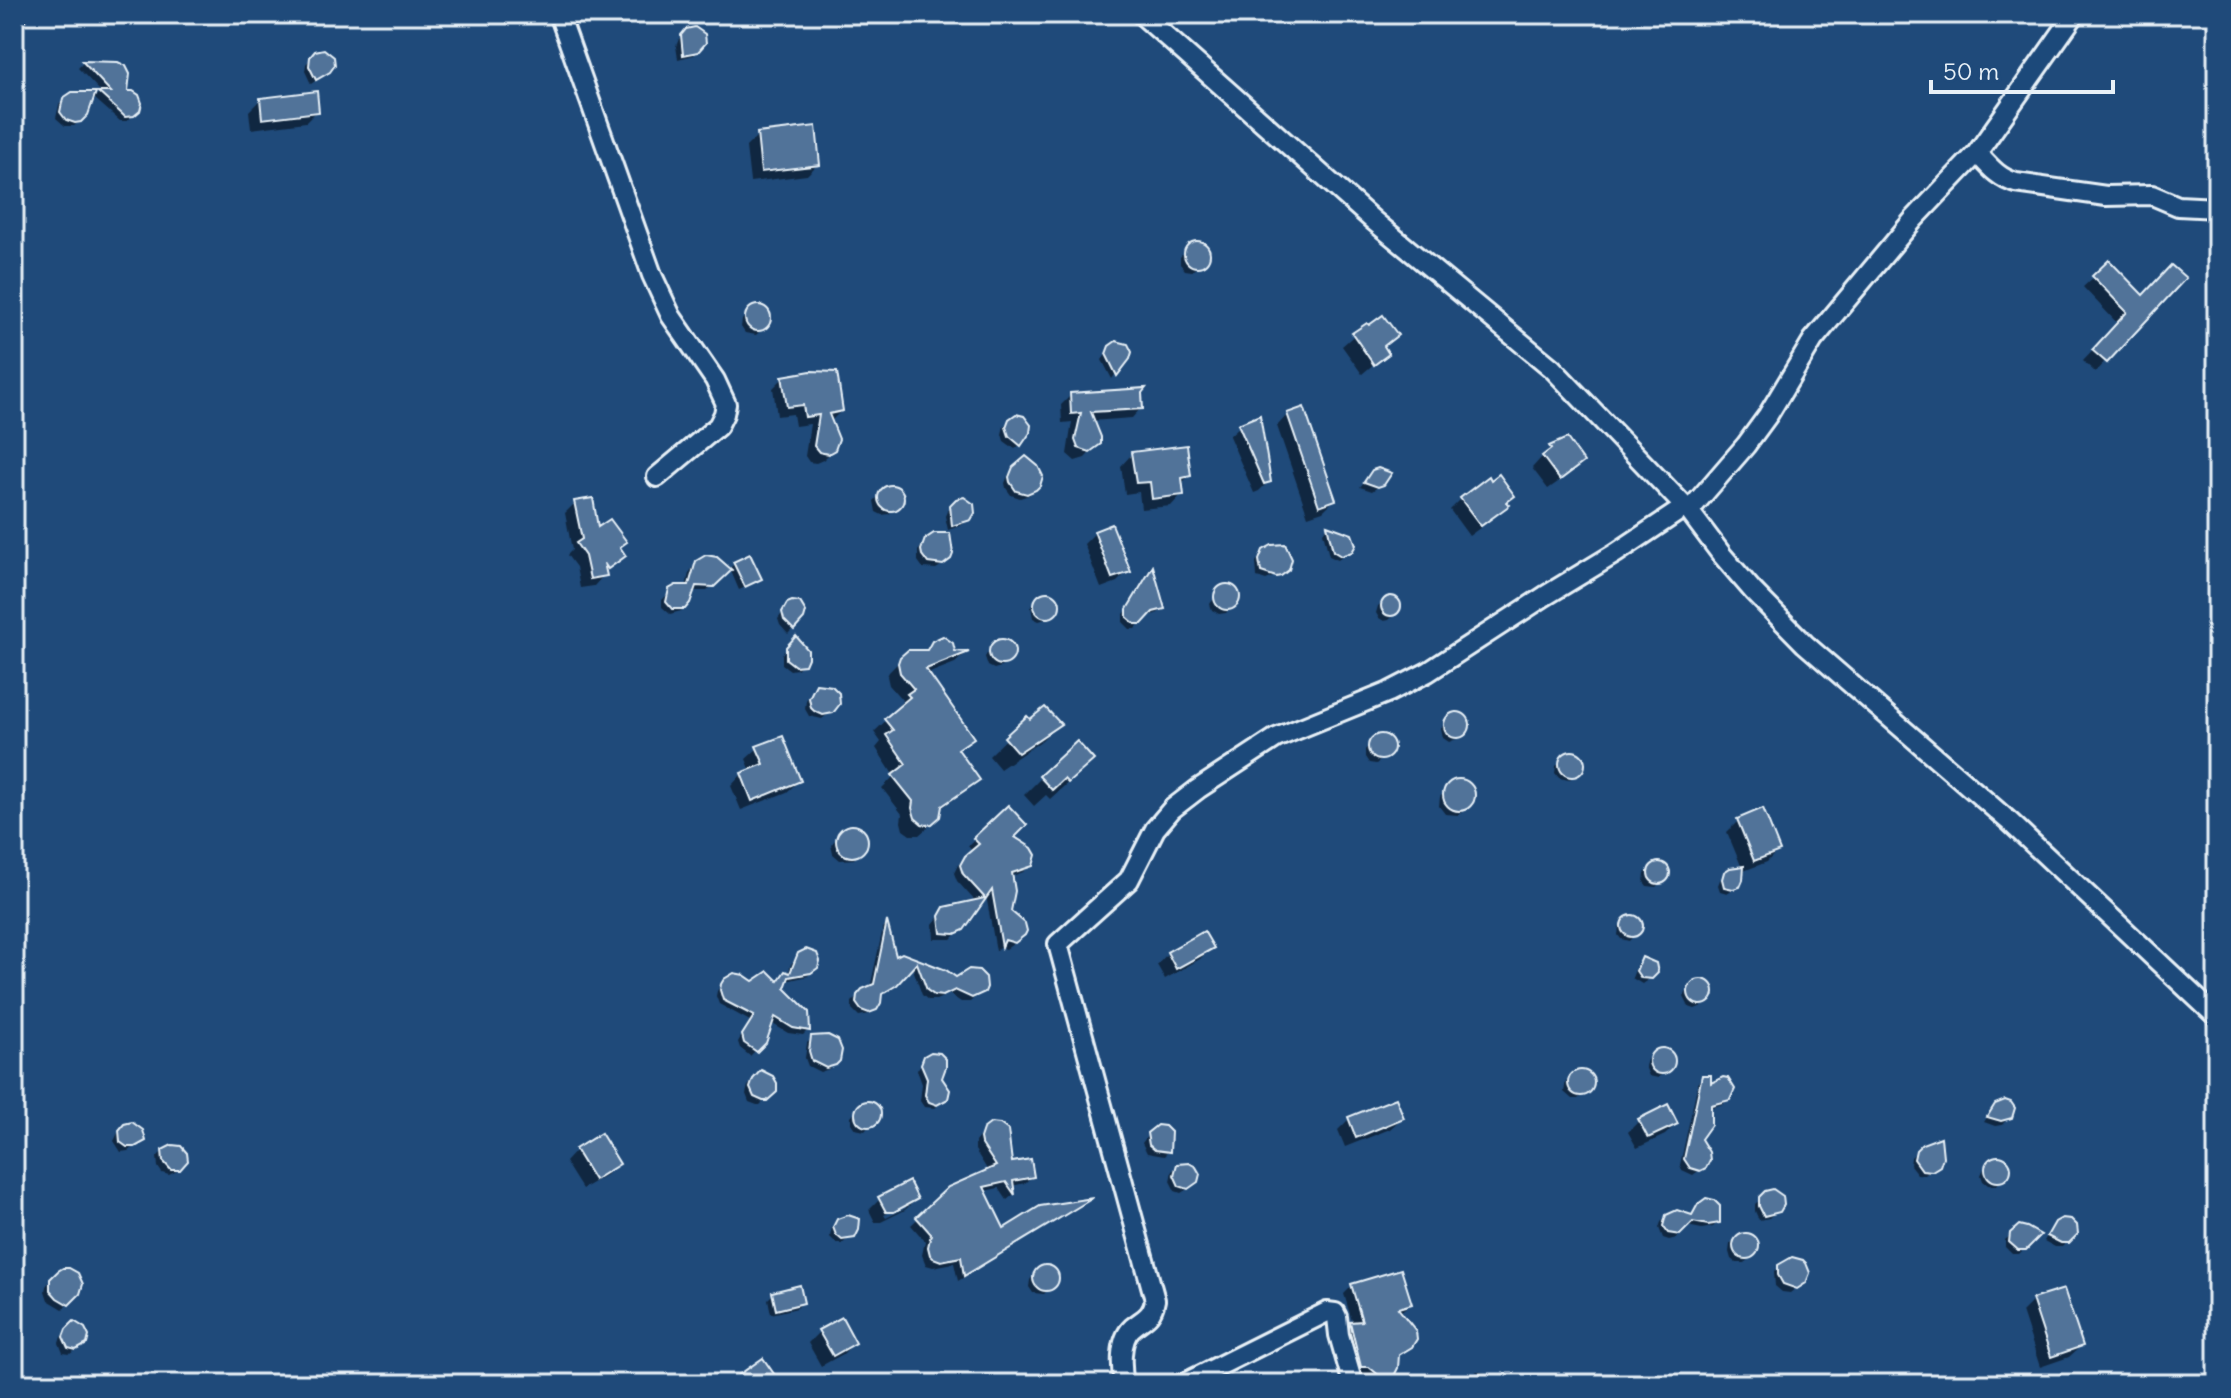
<svg xmlns="http://www.w3.org/2000/svg" width="2231" height="1398" font-family="Delius,sans-serif">
<style>
.shadow{fill:#0007;fill-rule:evenodd}
.building{fill:#517399;stroke:#e8f1f8;stroke-width:2}
.lines{fill:none;stroke-linecap:round;stroke-linejoin:round}
.minor-casing{stroke:#e8f1f8;stroke-width:24}
.minor{stroke:#1f4a7a;stroke-width:18}
</style>
<rect width="100%" height="100%" fill="#1f4a7a"/>
<filter id="ink" filterUnits="userSpaceOnUse"><feTurbulence type="fractalNoise" baseFrequency=".0125" numOctaves="2"/><feDisplacementMap in="SourceGraphic" scale="16" xChannelSelector="R" yChannelSelector="G"/><feConvolveMatrix kernelMatrix="1 2 1 2 8 2 1 2 1" color-interpolation-filters="sRGB"/></filter>
<g filter="url(#ink)">
<g class="shadow">
<polygon points="684,33 700,49 694,55 678,59 676,46 679,39"/>
<polygon points="316,53 329,71 311,84 305,71 306,64"/>
<polygon points="83,63 122,65 125,93 133,116 127,121 120,121 94,98 98,94 103,94 78,68"/>
<polygon points="64,99 81,120 74,126 65,126 56,118 59,105"/>
<polygon points="260,100 317,111 306,122 251,129 249,111"/>
<polygon points="758,135 818,164 807,175 750,182 746,147"/>
<polygon points="1191,245 1201,245 1207,253 1206,259 1192,271 1185,270 1180,264 1180,257"/>
<polygon points="2109,263 2143,297 2183,278 2095,372 2083,361 2118,324 2083,287"/>
<polygon points="752,309 763,309 768,314 767,324 756,335 745,333 741,327 742,320"/>
<polygon points="1366,325 1395,335 1383,348 1387,353 1362,374 1342,346"/>
<polygon points="1113,345 1129,355 1112,379 1102,360"/>
<polygon points="783,378 841,411 830,422 834,449 823,460 816,463 809,462 805,456 810,424 795,426 793,414 777,416 773,388"/>
<polygon points="1071,395 1141,408 1132,418 1092,421 1099,443 1085,458 1075,461 1067,454 1072,422 1062,423 1061,405"/>
<polygon points="1288,414 1334,500 1323,511 1308,516 1277,426"/>
<polygon points="1010,421 1020,445 1015,449 1004,441 1002,434 1004,426"/>
<polygon points="1240,426 1269,481 1259,491 1254,493 1229,436"/>
<polygon points="1550,448 1582,462 1571,473 1548,489 1532,468"/>
<polygon points="1132,454 1189,476 1181,484 1182,494 1171,506 1141,509 1139,492 1125,494 1121,466"/>
<polygon points="1015,468 1038,485 1029,495 1020,498 1011,495 1006,488 1005,483 1009,474"/>
<polygon points="1368,477 1382,484 1372,491 1360,487"/>
<polygon points="1491,482 1508,505 1496,516 1469,536 1450,510 1461,499"/>
<polygon points="892,488 900,494 901,500 889,514 882,515 876,512 874,501 885,489"/>
<polygon points="575,503 597,531 618,548 624,555 604,572 604,575 594,586 580,588 576,567 567,555 572,550 565,513"/>
<polygon points="954,504 966,522 960,526 948,530 945,516 948,509"/>
<polygon points="1327,527 1351,535 1347,553 1338,560 1329,556 1323,532"/>
<polygon points="1095,533 1128,571 1117,582 1101,588 1084,544"/>
<polygon points="926,541 944,564 936,569 923,568 918,561 918,551"/>
<polygon points="1262,554 1285,572 1266,580 1257,577 1256,562"/>
<polygon points="734,564 760,578 755,583 739,590 730,569 707,591 692,591 686,605 681,611 670,614 662,607 662,600 668,594 677,587 686,587 689,573 695,565 729,569"/>
<polygon points="1149,574 1163,608 1158,613 1146,617 1135,629 1130,629 1123,622 1123,616"/>
<polygon points="1228,586 1236,591 1238,599 1226,613 1219,614 1212,610 1210,604 1221,588"/>
<polygon points="1048,594 1057,600 1058,606 1049,618 1039,621 1033,618 1031,607 1042,595"/>
<polygon points="1395,598 1400,603 1395,614 1389,620 1384,621 1379,618 1376,613 1378,606 1384,601"/>
<polygon points="788,605 803,618 788,634 780,625 778,619"/>
<polygon points="1006,642 1013,650 1012,656 1001,667 994,669 988,666 985,657 990,649 996,643"/>
<polygon points="933,643 953,653 965,654 955,663 927,674 971,738 957,751 977,780 965,791 940,809 938,816 926,829 919,835 910,835 903,830 901,822 902,814 882,788 894,776 876,748 881,742 874,732 898,709 897,707 903,701 889,685 887,676 889,672 909,652 923,652"/>
<polygon points="791,644 803,664 797,669 790,670 782,664 782,654"/>
<polygon points="817,687 836,708 822,719 809,716 805,709 806,700"/>
<polygon points="1458,714 1467,720 1468,726 1459,738 1449,742 1443,738 1441,728 1452,716"/>
<polygon points="1027,719 1058,724 1041,741 1000,769 989,756"/>
<polygon points="1386,737 1392,745 1391,752 1376,764 1369,763 1365,757 1365,750 1375,738"/>
<polygon points="758,748 799,781 787,792 741,810 731,786 742,774 751,771 746,759"/>
<polygon points="1570,753 1577,754 1582,759 1581,769 1569,780 1559,778 1555,773 1556,766"/>
<polygon points="1074,777 1050,799 1046,795 1034,806 1024,795 1041,778"/>
<polygon points="1457,781 1466,783 1473,790 1472,804 1458,815 1445,814 1439,806 1440,797 1452,783"/>
<polygon points="1008,808 1012,837 1031,865 1023,872 1010,877 1009,912 1016,942 1006,949 1000,947 996,951 986,895 954,936 951,939 934,939 933,924 945,909 976,902 957,881 954,873 958,865 973,852 968,846"/>
<polygon points="1738,821 1778,850 1767,862 1741,872 1735,888 1727,893 1720,891 1718,885 1720,880 1725,874 1742,868 1727,832"/>
<polygon points="855,827 863,832 866,841 863,850 854,859 840,860 833,854 831,845 842,831"/>
<polygon points="1656,864 1665,866 1667,871 1666,877 1656,887 1647,886 1644,882 1645,873"/>
<polygon points="1629,918 1635,918 1640,922 1639,930 1629,941 1621,939 1618,935 1619,927"/>
<polygon points="886,925 894,959 902,956 983,990 970,1002 961,1002 949,994 936,1000 928,1000 922,995 912,966 889,990 880,995 875,1009 870,1014 859,1016 852,1009 852,1002 863,991 870,988 883,928"/>
<polygon points="1211,948 1200,959 1165,979 1157,965 1168,953"/>
<polygon points="802,952 813,970 808,976 786,981 783,988 808,1030 803,1035 788,1033 771,1023 764,1042 750,1056 740,1048 738,1042 750,1021 719,1004 716,996 717,991 723,983 777,983 788,974 791,964"/>
<polygon points="1642,959 1653,976 1642,984 1632,978 1637,964"/>
<polygon points="1700,981 1709,984 1712,994 1702,1006 1695,1009 1689,1007 1684,997 1687,991"/>
<polygon points="812,1038 838,1060 829,1069 820,1072 808,1066 805,1058 807,1043"/>
<polygon points="1663,1050 1670,1053 1672,1060 1671,1066 1658,1078 1649,1076 1645,1066 1647,1060 1653,1054"/>
<polygon points="925,1058 940,1078 946,1098 935,1108 924,1107 920,1101 922,1084 917,1070"/>
<polygon points="761,1072 775,1091 760,1105 757,1105 749,1102 746,1094 748,1086"/>
<polygon points="1579,1072 1586,1073 1591,1078 1592,1085 1578,1099 1572,1099 1564,1092 1566,1081"/>
<polygon points="1703,1077 1709,1086 1729,1099 1723,1104 1709,1108 1698,1139 1701,1169 1693,1175 1682,1170 1680,1165 1698,1082"/>
<polygon points="869,1104 877,1110 878,1116 865,1131 855,1129 851,1123 851,1117 862,1105"/>
<polygon points="1667,1107 1676,1124 1665,1135 1637,1148 1628,1132 1639,1121"/>
<polygon points="1993,1109 2007,1119 2002,1125 1995,1126 1984,1122"/>
<polygon points="1402,1118 1390,1129 1345,1147 1338,1130 1349,1119"/>
<polygon points="987,1127 1010,1165 1032,1176 1025,1183 1012,1186 1013,1195 1007,1200 999,1188 984,1191 1003,1231 1083,1203 958,1281 954,1263 933,1267 926,1265 922,1255 925,1241 911,1225 949,1189 988,1171 975,1150 975,1142"/>
<polygon points="119,1131 143,1140 128,1151 121,1152 114,1141"/>
<polygon points="1151,1131 1169,1151 1164,1156 1147,1153 1142,1143"/>
<polygon points="1923,1146 1938,1165 1925,1175 1917,1174 1910,1165 1911,1157"/>
<polygon points="576,1150 617,1164 606,1175 582,1189 565,1162"/>
<polygon points="163,1151 179,1170 169,1175 162,1173 158,1167 157,1157"/>
<polygon points="1999,1158 2008,1164 2009,1171 1996,1186 1988,1185 1983,1181 1981,1175 1985,1166 1990,1161"/>
<polygon points="1178,1166 1194,1185 1181,1193 1175,1191 1170,1181 1172,1171"/>
<path d="M880 1199H916L905 1210 881 1222H875L869 1210ZM906 1204V1208L886 1218 884 1215Z"/>
<polygon points="1761,1199 1780,1208 1769,1218 1759,1220 1755,1211 1755,1204"/>
<polygon points="1700,1205 1718,1222 1713,1227 1702,1229 1687,1226 1677,1238 1669,1240 1663,1238 1659,1228 1661,1222 1670,1214 1690,1216"/>
<polygon points="838,1221 855,1233 842,1244 837,1244 830,1237 832,1227"/>
<polygon points="2020,1227 2038,1235 2019,1254 2012,1254 2005,1247 2005,1240"/>
<polygon points="2051,1230 2076,1233 2062,1247 2055,1247 2044,1241"/>
<polygon points="1744,1236 1752,1236 1757,1245 1757,1252 1744,1263 1736,1263 1731,1259 1729,1252 1730,1244 1736,1238"/>
<polygon points="1780,1266 1804,1282 1790,1293 1782,1292 1775,1286 1774,1272"/>
<polygon points="1047,1267 1056,1273 1057,1280 1044,1294 1033,1293 1029,1287 1030,1280 1039,1268"/>
<polygon points="58,1272 68,1304 63,1309 48,1300 45,1291 46,1286"/>
<polygon points="1352,1286 1410,1304 1399,1313 1411,1345 1397,1358 1392,1374 1381,1384 1370,1384 1360,1374 1353,1374 1342,1332 1353,1324 1344,1294"/>
<polygon points="773,1294 802,1303 797,1308 771,1314 768,1299"/>
<polygon points="2033,1301 2081,1346 2069,1357 2040,1367 2022,1312"/>
<polygon points="75,1324 85,1343 70,1354 63,1353 59,1343 61,1337"/>
<polygon points="819,1332 854,1343 843,1354 821,1366 808,1343"/>
<polygon points="1477,1371 1487,1374 1493,1384 1463,1384"/>
<polygon points="366,1376 376,1381 376,1384 353,1384 359,1378"/>
</g>
<g class="building">
<polygon points="695,27 705,34 706,43 698,52 683,55 681,35 686,29"/>
<polygon points="324,49 334,57 335,65 330,72 316,80 309,66 310,57 315,51"/>
<polygon points="82,61 118,62 126,66 130,74 128,91 133,91 139,95 142,103 140,111 134,116 125,117 122,114 98,92 111,92"/>
<polygon points="317,91 319,112 262,119 260,98"/>
<polygon points="72,92 96,92 88,115 81,122 75,123 66,120 60,112 63,98"/>
<polygon points="816,126 820,165 761,172 757,133"/>
<circle cx="1197" cy="254" r="13"/>
<polygon points="2109,260 2143,295 2171,265 2186,278 2107,363 2092,350 2127,312 2092,276"/>
<circle cx="758" cy="318" r="13"/>
<polygon points="1383,315 1398,335 1384,346 1389,354 1374,365 1352,333 1367,323 1369,325"/>
<polygon points="1116,341 1128,344 1132,352 1130,359 1117,376 1106,354 1109,346"/>
<polygon points="811,371 837,372 843,411 829,414 839,439 835,450 828,454 819,452 814,446 819,415 805,417 803,405 787,407 782,376"/>
<polygon points="1146,388 1142,393 1143,409 1091,412 1101,437 1101,444 1090,452 1078,448 1075,440 1081,413 1071,414 1070,393"/>
<polygon points="1304,407 1336,500 1319,506 1287,413"/>
<polygon points="1016,414 1024,416 1031,425 1030,433 1021,446 1009,436 1006,427 1009,419"/>
<polygon points="1260,415 1271,482 1264,484 1238,424"/>
<polygon points="1567,438 1584,462 1560,480 1542,456 1551,449 1549,446"/>
<polygon points="1187,445 1191,476 1182,478 1184,495 1152,499 1150,482 1136,483 1131,452"/>
<polygon points="1026,456 1038,466 1043,476 1040,486 1036,490 1027,494 1016,491 1010,482 1009,477 1013,467"/>
<polygon points="1378,468 1392,473 1384,485 1378,487 1364,482 1372,470"/>
<polygon points="1499,474 1515,496 1507,502 1510,505 1481,526 1460,498 1489,476 1491,480"/>
<circle cx="891" cy="498" r="13"/>
<polygon points="964,497 974,504 975,513 971,520 952,526 950,505 956,499"/>
<polygon points="593,498 598,527 610,519 627,542 620,547 626,556 608,569 604,563 607,576 590,579 585,556 576,543 582,539 574,501"/>
<polygon points="1112,524 1131,572 1112,578 1094,531"/>
<polygon points="1327,525 1352,534 1356,545 1352,552 1341,556 1333,551"/>
<polygon points="934,533 950,533 953,554 951,559 943,565 928,563 922,555 921,550 925,539"/>
<polygon points="1285,544 1292,559 1289,570 1281,576 1276,577 1261,572 1259,560 1263,550 1272,545"/>
<polygon points="750,554 762,579 745,587 733,562"/>
<polygon points="706,555 717,557 732,570 714,587 696,586 690,603 685,609 672,609 666,602 669,589 676,585 689,585 696,561"/>
<polygon points="1153,566 1165,609 1153,612 1142,624 1135,624 1127,617 1127,609"/>
<circle cx="1227" cy="597" r="13"/>
<circle cx="1047" cy="605" r="13"/>
<circle cx="1391" cy="606" r="10"/>
<polygon points="792,601 800,602 806,612 804,619 794,630 784,620 782,612 787,603"/>
<polygon points="796,636 808,650 808,658 805,665 795,666 786,659 786,647"/>
<polygon points="943,636 953,643 955,651 969,652 926,669 974,738 958,749 980,780 942,806 940,817 932,824 927,825 922,824 915,818 912,808 913,801 892,775 906,764 886,735 893,730 884,719 910,697 907,694 914,689 900,673 898,663 900,657 908,650 927,650 932,641"/>
<circle cx="1002" cy="652" r="13"/>
<polygon points="816,684 832,686 839,693 840,704 833,713 823,715 814,711 811,708 809,698"/>
<polygon points="1045,707 1061,724 1018,753 1004,737 1027,716 1030,719"/>
<circle cx="1457" cy="725" r="13"/>
<circle cx="1381" cy="747" r="13"/>
<polygon points="783,736 801,781 752,801 741,773 764,764 756,746"/>
<polygon points="1077,741 1094,760 1068,783 1064,779 1052,790 1039,776"/>
<circle cx="1572" cy="764" r="13"/>
<circle cx="1459" cy="795" r="16"/>
<polygon points="1008,805 1027,825 1015,837 1032,848 1036,855 1033,866 1012,873 1015,891 1011,911 1025,923 1027,931 1025,935 1015,943 1005,940 1002,947 992,890 964,930 955,934 941,933 939,916 944,907 985,898 963,874 960,865 965,856 979,844 973,838"/>
<polygon points="1763,808 1780,851 1754,861 1737,819"/>
<circle cx="852" cy="841" r="16"/>
<circle cx="1659" cy="873" r="11"/>
<polygon points="1744,866 1743,880 1740,887 1733,889 1724,887 1722,879 1724,872 1730,868"/>
<circle cx="1632" cy="926" r="11"/>
<polygon points="887,921 896,956 902,953 946,970 956,977 969,969 979,970 986,977 987,987 985,992 972,998 955,990 943,996 934,995 927,990 917,963 897,985 882,994 881,1003 877,1010 869,1013 861,1010 856,1003 857,995 862,989 874,984"/>
<polygon points="1204,931 1214,948 1176,969 1167,952"/>
<polygon points="806,949 817,953 820,961 818,968 811,973 789,977 785,988 809,1012 810,1031 793,1028 775,1017 766,1043 757,1052 744,1043 742,1035 754,1016 723,1000 720,990 721,984 724,979 734,973 744,975 753,981 768,971 778,981 785,971 790,973 798,953"/>
<polygon points="1642,957 1656,963 1658,973 1652,979 1641,978 1636,971"/>
<circle cx="1701" cy="992" r="13"/>
<polygon points="828,1035 838,1040 842,1050 840,1061 836,1065 826,1068 812,1061 809,1051 811,1036"/>
<circle cx="1662" cy="1061" r="13"/>
<polygon points="931,1052 940,1053 946,1059 946,1067 942,1078 950,1090 948,1099 937,1105 929,1102 925,1095 927,1078 921,1064 924,1056"/>
<polygon points="761,1070 773,1076 777,1083 777,1092 767,1101 763,1101 754,1097 750,1088 753,1079"/>
<circle cx="1581" cy="1083" r="13"/>
<polygon points="1702,1075 1711,1075 1711,1083 1723,1077 1728,1078 1735,1089 1730,1100 1711,1105 1711,1125 1701,1139 1709,1152 1710,1160 1706,1168 1700,1171 1690,1168 1684,1159"/>
<polygon points="1396,1098 1404,1118 1356,1138 1348,1117"/>
<polygon points="2005,1100 2011,1102 2015,1108 2012,1118 2001,1121 1987,1117 1995,1104"/>
<circle cx="868" cy="1114" r="13"/>
<polygon points="1668,1104 1678,1124 1648,1138 1638,1119"/>
<polygon points="132,1122 143,1130 146,1141 135,1147 127,1147 120,1142 119,1130 124,1124"/>
<polygon points="991,1123 1000,1124 1008,1130 1012,1162 1031,1159 1034,1177 1013,1181 1015,1195 1006,1182 984,1187 1004,1228 1040,1206 1093,1198 964,1276 961,1257 941,1261 933,1258 930,1255 928,1247 931,1234 916,1217 948,1187 996,1166 981,1143 980,1138 983,1129"/>
<polygon points="1157,1125 1165,1126 1171,1132 1170,1152 1155,1150 1149,1145 1147,1133"/>
<polygon points="601,1133 620,1164 594,1180 575,1149"/>
<polygon points="1941,1137 1943,1157 1940,1166 1932,1171 1922,1170 1914,1159 1916,1150 1922,1144"/>
<polygon points="172,1145 181,1146 187,1153 188,1161 180,1170 171,1170 163,1161 162,1150"/>
<circle cx="1998" cy="1169" r="13"/>
<polygon points="1189,1163 1196,1167 1200,1174 1198,1182 1188,1189 1179,1186 1174,1175 1177,1164"/>
<polygon points="909,1181 918,1199 894,1212 886,1212 878,1197"/>
<polygon points="1773,1189 1783,1196 1784,1205 1780,1212 1764,1216 1759,1206 1759,1197 1765,1191"/>
<polygon points="1706,1198 1714,1200 1720,1206 1720,1223 1708,1225 1693,1222 1680,1235 1668,1233 1663,1226 1666,1215 1677,1210 1692,1215 1698,1204"/>
<polygon points="848,1215 860,1219 859,1230 855,1238 842,1240 836,1235 833,1227 837,1219"/>
<polygon points="2062,1218 2071,1219 2077,1225 2078,1234 2069,1243 2061,1243 2047,1236 2055,1222"/>
<polygon points="2019,1225 2027,1227 2041,1235 2026,1250 2018,1250 2009,1242 2010,1233"/>
<circle cx="1746" cy="1246" r="13"/>
<polygon points="1792,1257 1803,1260 1806,1263 1810,1273 1806,1283 1797,1289 1783,1284 1778,1275 1778,1265"/>
<circle cx="1046" cy="1278" r="13"/>
<polygon points="63,1268 69,1268 78,1273 83,1284 80,1294 69,1305 57,1298 50,1290 50,1279 58,1271"/>
<polygon points="1401,1269 1412,1304 1398,1308 1416,1331 1417,1339 1412,1347 1399,1355 1398,1368 1394,1376 1382,1378 1369,1367 1361,1367 1350,1322 1362,1321 1351,1284"/>
<polygon points="800,1285 804,1303 776,1310 772,1292"/>
<polygon points="2064,1289 2083,1346 2051,1357 2032,1299"/>
<polygon points="842,1317 856,1343 833,1356 818,1330"/>
<polygon points="74,1321 85,1328 89,1336 87,1344 76,1350 68,1348 63,1337 66,1329"/>
<polygon points="763,1358 781,1384 726,1384"/>
</g>
<g class="lines">
<g class="minor-casing">
<g id="minor">
<polyline points="559,14 652,275 671,316 715,380 726,404 724,414 718,426 657,477"/>
<polyline points="1141,14 1374,221 1552,368 1689,511 1722,555 1753,591 1805,644 2010,822 2217,1017"/>
<polyline points="14,15 17,14"/>
<path d="M1977 153C1989 166 1998 178 2016 183L2106 196 2152 195 2178 206 2217 208"/>
<polyline points="1689,511 1746,445 1768,415 1813,340 1914,219 1977,153 2075,14"/>
<path d="M1124 1384C1121 1368 1119 1340 1132 1328 1144 1318 1152 1317 1155 1300L1058 944 1129 880 1155 829 1172 809 1198 789 1276 738 1389 692 1428 672 1545 596 1616 553 1685 507"/>
<polyline points="1183,1384 1327,1312 1335,1313 1337,1317 1339,1335 1353,1384"/>
</g>
</g>
<use href="#minor" class="minor"/>
</g>
</g>
<rect width="2231" height="1398" fill="none" stroke="#1f4a7a" stroke-width="48"/>
<rect x="24" y="24" width="2183" height="1350" fill="none" stroke="#e8f1f8" stroke-width="3" filter="url(#ink)"/>
<path d="M1931 80v12h182v-12" fill="none" stroke="#e8f1f8" stroke-width="4"/>
<text x="1943" y="80" font-size="24" fill="#e8f1f8" stroke="#1f4a7a" stroke-width="6" paint-order="stroke">50 m</text>
</svg>
